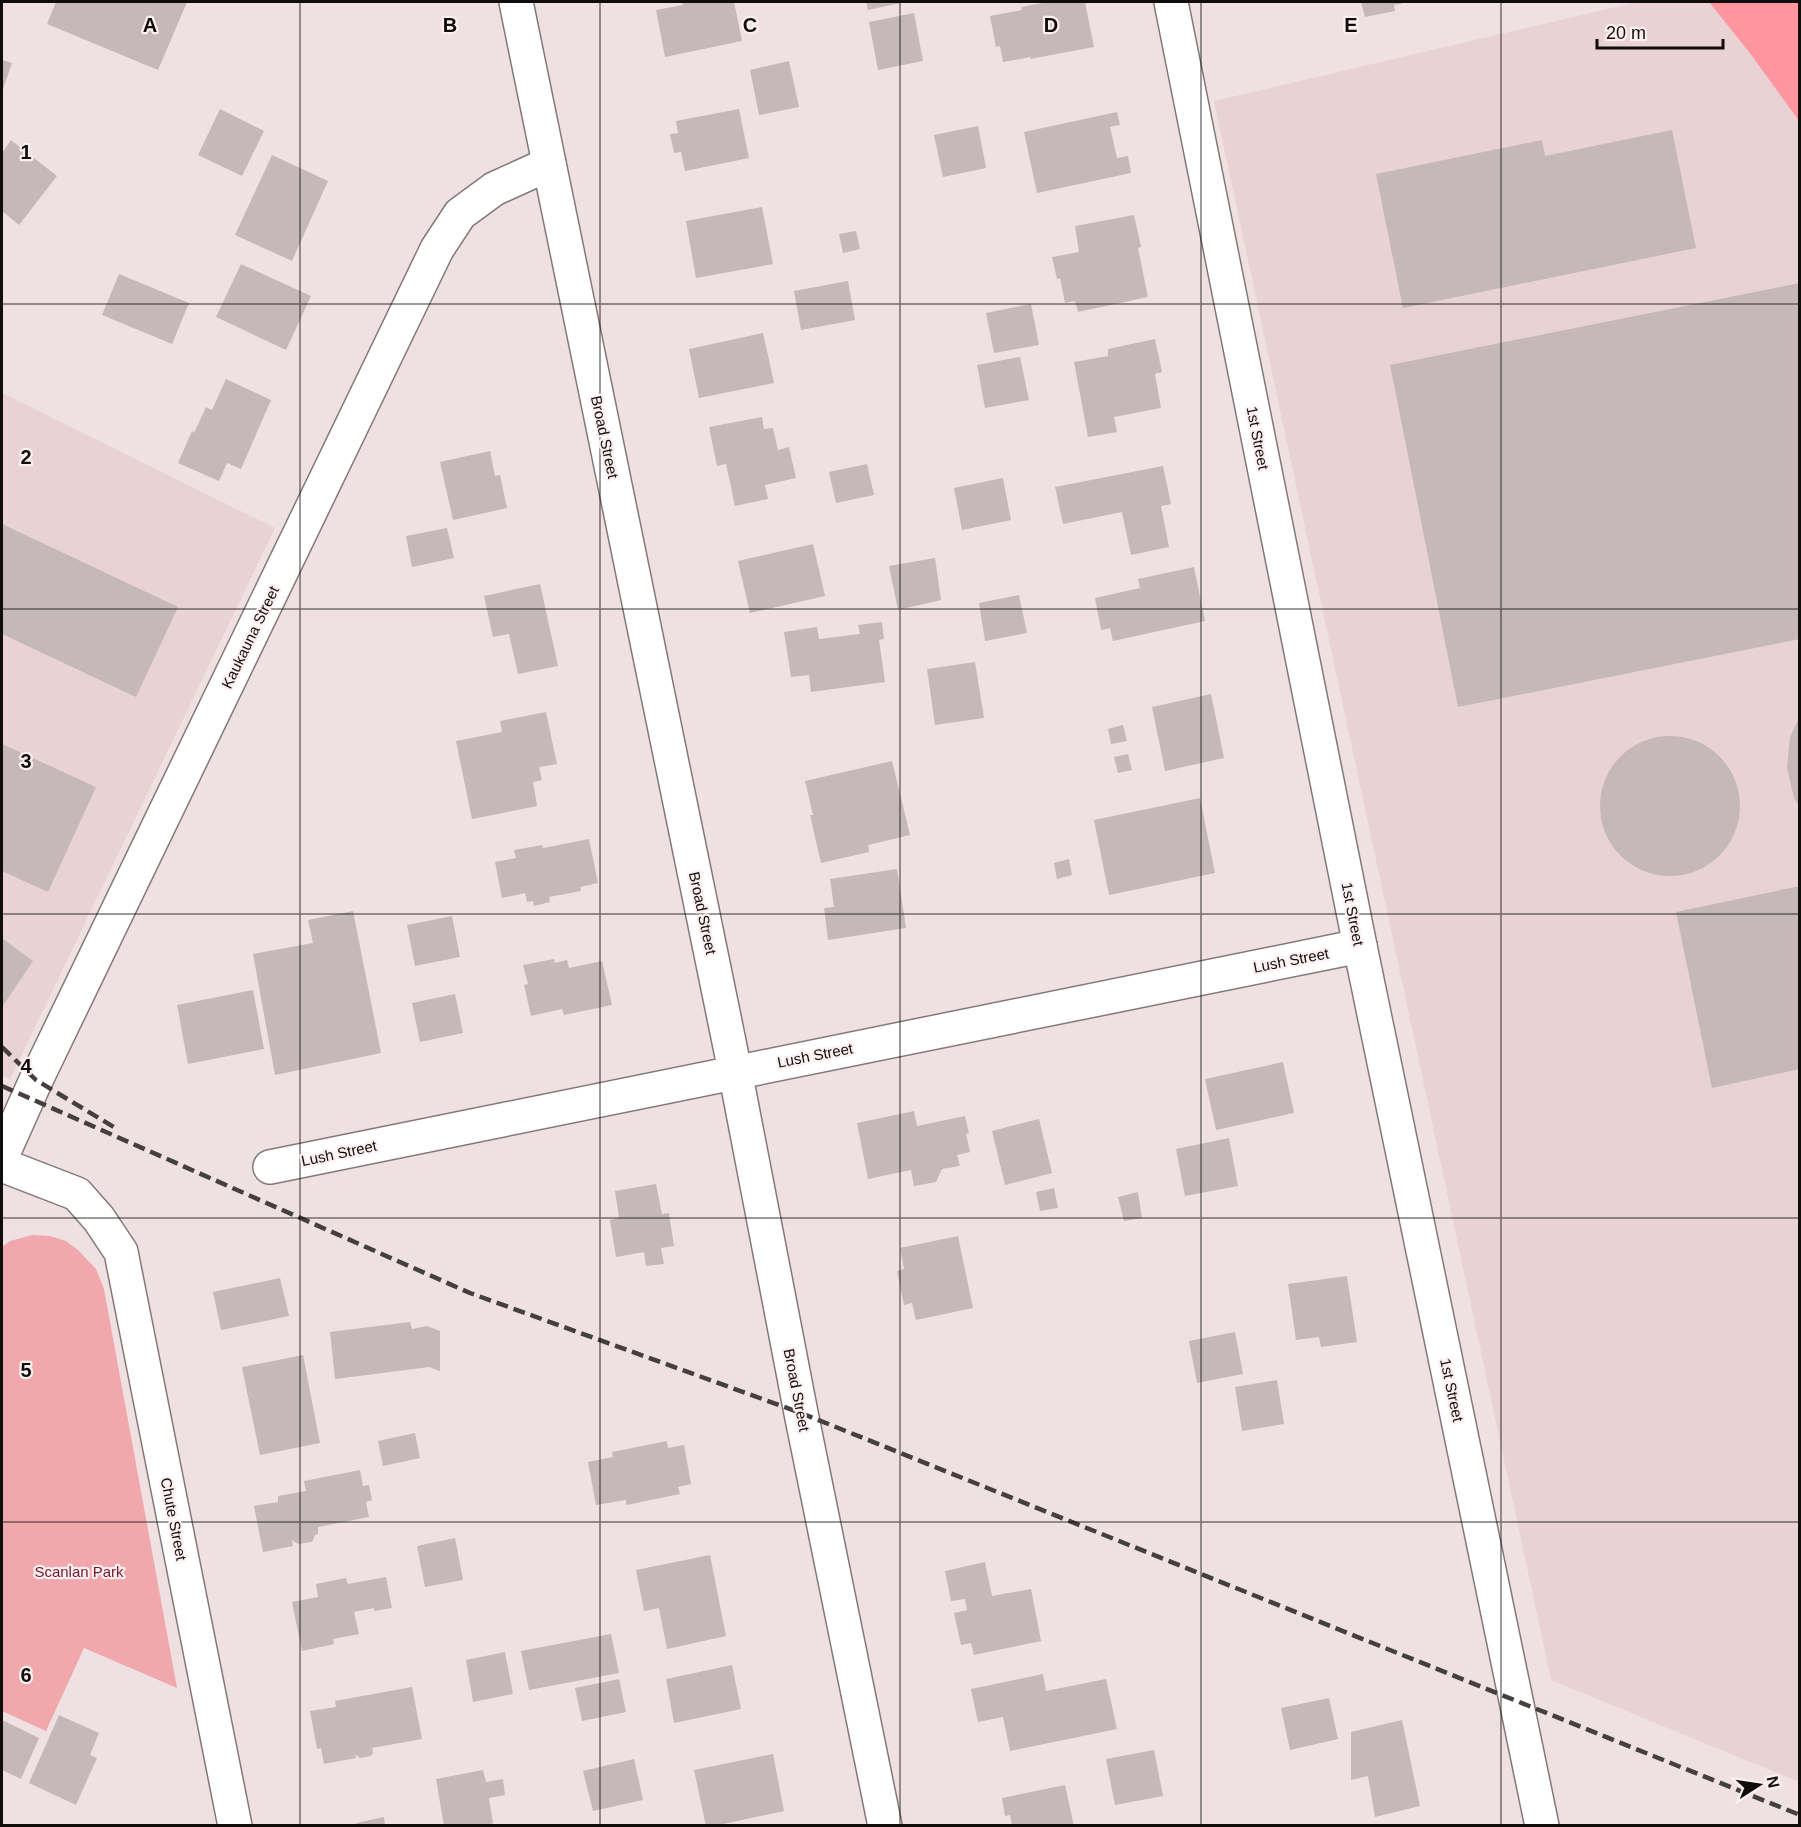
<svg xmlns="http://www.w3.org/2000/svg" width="1801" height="1827" font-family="Arial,sans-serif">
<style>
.built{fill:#e8d2d3}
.green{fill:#f1a8ad}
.water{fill:#fe959f}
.building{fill:#c5b8b9}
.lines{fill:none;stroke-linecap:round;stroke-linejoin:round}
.street-casing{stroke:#847878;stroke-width:36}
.street{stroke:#fff;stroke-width:33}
.rail{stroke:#453f3f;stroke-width:4.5;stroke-dasharray:12 6;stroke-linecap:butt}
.grid{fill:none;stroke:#110d0d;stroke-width:1.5;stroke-opacity:0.55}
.labels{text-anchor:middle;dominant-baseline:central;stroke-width:4.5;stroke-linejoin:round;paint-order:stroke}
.street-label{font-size:15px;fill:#110d0d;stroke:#fcefef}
.park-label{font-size:15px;fill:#74192b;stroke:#fcefef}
.grid-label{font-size:20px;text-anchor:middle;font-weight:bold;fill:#110d0d;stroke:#fcefef;stroke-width:4.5;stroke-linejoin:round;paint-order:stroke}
</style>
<rect width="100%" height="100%" fill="#efe1e2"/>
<g class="built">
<polygon points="1637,2 1709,2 1749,52 1799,121 1799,1782 1551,1680 1214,101"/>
<polygon points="2,393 275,528 10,1079 2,1075"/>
</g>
<polygon class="green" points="32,1235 50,1236 66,1241 78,1250 96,1269 104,1289 177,1688 84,1648 46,1731 2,1711 2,1247 10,1241"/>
<polygon class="water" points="1709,2 1799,2 1799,121 1749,52"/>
<g class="building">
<polygon points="56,2 187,2 158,70 47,24"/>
<polygon points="682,2 734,2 742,41 665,57 656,10 683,5"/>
<polygon points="866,2 900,2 901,3 868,10"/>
<polygon points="1048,2 1085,2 1094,47 1030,59 1031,57 1003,62 1000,46 996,47 990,16 1022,10 1021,7"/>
<polygon points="1361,2 1404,2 1404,3 1394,5 1395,11 1365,17"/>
<polygon points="914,13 923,61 878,70 869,22"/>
<polygon points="2,60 12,63 2,92"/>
<polygon points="789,61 799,107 759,115 750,70"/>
<polygon points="220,109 264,131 242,176 198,155"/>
<polygon points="739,109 749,158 685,171 681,152 674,153 670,134 678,133 676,121"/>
<polygon points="1117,112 1120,125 1110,127 1117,158 1128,156 1131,173 1037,193 1024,132"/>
<polygon points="978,126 986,168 943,177 934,135"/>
<polygon points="1672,130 1696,248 1403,308 1376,174 1542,140 1545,156"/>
<polygon points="11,140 57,176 19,225 2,211 2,153"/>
<polygon points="272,155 328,181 292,261 235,235"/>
<polygon points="762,207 773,264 696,278 686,221"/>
<polygon points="1134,215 1141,247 1138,248 1148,297 1078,312 1075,301 1065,303 1060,278 1057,279 1052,257 1079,252 1075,226"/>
<polygon points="856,231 860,249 843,253 839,234"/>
<polygon points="241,264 311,296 286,350 216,317"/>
<polygon points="119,274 189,303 172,344 102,315"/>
<polygon points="848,281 855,320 801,330 794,291"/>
<polygon points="1800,283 1800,639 1458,707 1390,365"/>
<polygon points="1031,304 1039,345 994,353 986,313"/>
<polygon points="763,333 774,383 699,398 689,349"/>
<polygon points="1155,339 1162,372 1155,374 1161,408 1114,417 1117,432 1088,437 1074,362 1108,356 1108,349"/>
<polygon points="1020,357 1029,400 985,408 977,365"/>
<polygon points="226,379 271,400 241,469 227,463 219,481 178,463 192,431 194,433 206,407 212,410"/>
<polygon points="762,417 764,429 773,428 778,450 789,447 796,478 765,485 768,499 735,506 726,464 717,466 709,427"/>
<polygon points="490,451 495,476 500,475 507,508 453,520 440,462"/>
<polygon points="867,464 874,495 836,503 829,472"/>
<polygon points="1163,466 1171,504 1161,506 1169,547 1131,555 1122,512 1063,524 1055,487"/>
<polygon points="1003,478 1011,520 962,530 954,488"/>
<polygon points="2,524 178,607 136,697 2,634"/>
<polygon points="447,528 454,558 412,567 406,536"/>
<polygon points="813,544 825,596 750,613 738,561"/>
<polygon points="935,558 941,600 898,610 889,566"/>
<polygon points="1194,567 1205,621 1113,641 1110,628 1101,630 1095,598 1140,588 1138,579"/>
<polygon points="540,584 558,666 518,674 509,634 493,637 484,596"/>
<polygon points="1019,595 1027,633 985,641 979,603"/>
<polygon points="882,622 884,639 879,640 885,682 811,692 809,675 791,677 784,632 817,627 819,639 860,634 858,625"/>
<polygon points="975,662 984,718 935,725 927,669"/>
<polygon points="1211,694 1224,758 1165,771 1152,707"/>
<polygon points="546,712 557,764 539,767 542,780 533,782 537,806 472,819 456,741 502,732 500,721"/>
<polygon points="1800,716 1800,807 1794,798 1787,768 1790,737"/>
<polygon points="1123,725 1127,741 1111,744 1108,729"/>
<circle cx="1670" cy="806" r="70"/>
<polygon points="2,744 96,787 48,892 2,871"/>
<polygon points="1128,754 1132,770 1118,773 1114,757"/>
<polygon points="892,761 910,835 868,845 869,852 821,863 810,815 813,815 805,781"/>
<polygon points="1200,798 1215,873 1109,895 1094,820"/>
<polygon points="589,839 598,883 580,887 581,891 549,897 550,902 534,906 533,901 527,902 525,893 502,898 495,862 516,858 514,850 542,845 543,848"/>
<polygon points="1069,859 1072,875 1057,879 1054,863"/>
<polygon points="897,869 906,928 828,940 824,908 834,907 830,879"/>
<polygon points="1800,886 1800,1069 1712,1088 1676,912"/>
<polygon points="353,911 381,1053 275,1075 253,954 313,943 308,920"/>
<polygon points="452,916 460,957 415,966 407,925"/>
<polygon points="2,938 33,961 2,1007"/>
<polygon points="554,959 555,963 567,960 569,968 602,961 612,1005 564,1015 562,1009 531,1016 524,985 528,984 523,965"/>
<polygon points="253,990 264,1049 188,1064 177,1005"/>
<polygon points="455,994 463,1033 420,1042 412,1003"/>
<polygon points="1283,1062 1294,1113 1216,1130 1205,1079"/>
<polygon points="914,1111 917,1126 965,1116 969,1133 966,1134 970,1152 957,1155 960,1166 942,1169 936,1182 914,1186 911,1170 868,1179 857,1123"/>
<polygon points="1039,1119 1052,1173 1005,1185 992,1131"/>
<polygon points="1229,1138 1238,1186 1185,1196 1176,1149"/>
<polygon points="656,1184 662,1214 669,1213 674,1246 661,1248 664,1264 646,1266 644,1252 616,1257 610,1220 619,1218 615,1191"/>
<polygon points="1054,1188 1058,1208 1040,1211 1036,1192"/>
<polygon points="1138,1192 1142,1218 1124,1221 1118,1197"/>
<polygon points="958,1236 973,1308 916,1320 912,1303 904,1305 897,1271 904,1269 900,1248"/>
<polygon points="1347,1276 1357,1342 1321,1347 1319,1337 1296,1340 1288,1284"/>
<polygon points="280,1278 289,1316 221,1330 213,1292"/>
<polygon points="410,1322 412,1329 427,1326 440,1331 440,1371 429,1367 335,1379 330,1332"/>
<polygon points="1235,1332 1243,1374 1197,1383 1189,1341"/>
<polygon points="303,1355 320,1443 260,1455 242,1367"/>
<polygon points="1277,1380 1284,1424 1242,1431 1235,1387"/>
<polygon points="415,1433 420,1458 383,1466 378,1441"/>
<polygon points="667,1441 668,1448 684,1445 691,1484 678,1487 680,1494 626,1505 626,1500 596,1505 588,1462 613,1457 612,1452"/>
<polygon points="360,1470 363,1486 369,1485 372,1500 366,1502 369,1517 318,1527 318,1534 315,1535 312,1542 298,1544 292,1540 293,1546 263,1552 254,1506 278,1502 278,1496 306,1491 304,1481"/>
<polygon points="455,1538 463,1580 425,1587 417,1546"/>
<polygon points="710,1555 726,1636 667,1649 659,1608 644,1611 636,1570"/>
<polygon points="985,1562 992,1596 1031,1589 1041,1641 974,1655 971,1643 961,1645 954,1613 967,1610 965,1599 951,1601 945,1571"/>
<polygon points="386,1577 392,1608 374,1611 374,1608 354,1612 359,1634 333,1639 334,1644 302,1651 292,1602 318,1597 316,1584 346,1578 348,1584"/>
<polygon points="611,1634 619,1673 529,1690 521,1651"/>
<polygon points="505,1652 513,1694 473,1702 466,1660"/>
<polygon points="732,1665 741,1709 674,1723 666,1679"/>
<polygon points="1043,1674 1046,1691 1106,1679 1117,1729 1010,1751 1003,1717 978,1722 971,1689"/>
<polygon points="619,1679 626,1712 582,1721 575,1688"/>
<polygon points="412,1687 422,1739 372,1748 373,1752 371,1756 360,1758 355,1754 356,1758 324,1764 321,1748 317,1749 310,1711 336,1707 335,1701"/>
<polygon points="1329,1698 1338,1739 1290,1750 1281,1708"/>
<polygon points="59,1715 99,1733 90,1755 97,1758 76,1805 29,1783"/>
<polygon points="2,1720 39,1738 21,1779 2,1770"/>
<polygon points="1402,1720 1420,1806 1375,1817 1368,1776 1351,1780 1351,1732"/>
<polygon points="1154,1750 1163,1796 1115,1805 1106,1759"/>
<polygon points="773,1754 784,1811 714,1826 706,1826 694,1770"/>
<polygon points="634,1759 643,1800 593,1811 583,1771"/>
<polygon points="483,1770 486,1782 503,1779 505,1795 489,1798 493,1823 486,1826 444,1826 436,1779"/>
<polygon points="1065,1785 1074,1826 1012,1826 1010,1815 1005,1816 1002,1798"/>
<polygon points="384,1817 385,1826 357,1826 356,1823"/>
</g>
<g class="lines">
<g class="street-casing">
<g id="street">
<polyline points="516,2 735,1071 801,1413 885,1826"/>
<polyline points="1171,2 1360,946 1542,1826"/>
<polyline points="2,1156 36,1080 437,249 460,214 494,189 549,164"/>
<polyline points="2,1165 77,1194 99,1219 121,1252 235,1826"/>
<polyline points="270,1167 1360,946"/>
</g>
</g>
<use href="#street" class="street"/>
<g class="rail">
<polyline points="2,1047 36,1080 117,1129"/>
<polyline points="2,1086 470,1293 801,1413 1800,1815"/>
</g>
</g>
<path class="grid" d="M300 2V1826M600 2V1826M900 2V1826M1201 2V1826M1501 2V1826M2 304H1800M2 609H1800M2 914H1800M2 1218H1800M2 1522H1800"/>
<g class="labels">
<g class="street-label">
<text transform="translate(605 437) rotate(78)">Broad Street</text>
<text transform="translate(1258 438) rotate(79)">1st Street</text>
<text transform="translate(250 637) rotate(-64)">Kaukauna Street</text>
<text transform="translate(703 913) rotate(78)">Broad Street</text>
<text transform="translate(1353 914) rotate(79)">1st Street</text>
<text transform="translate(1291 960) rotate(-11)">Lush Street</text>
<text transform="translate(815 1055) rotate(-11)">Lush Street</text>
<text transform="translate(339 1153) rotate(-12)">Lush Street</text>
<text transform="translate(797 1390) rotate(79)">Broad Street</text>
<text transform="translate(1452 1390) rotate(78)">1st Street</text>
<text transform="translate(174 1519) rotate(79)">Chute Street</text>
</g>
<g class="park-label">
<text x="79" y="1571">Scanlan Park</text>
</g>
</g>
<g class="grid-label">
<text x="150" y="32">A</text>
<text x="450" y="32">B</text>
<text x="750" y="32">C</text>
<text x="1051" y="32">D</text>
<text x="1351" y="32">E</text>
<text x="26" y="159">1</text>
<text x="26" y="464">2</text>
<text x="26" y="768">3</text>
<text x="26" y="1073">4</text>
<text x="26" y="1377">5</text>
<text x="26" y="1682">6</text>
</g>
<rect width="1801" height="1827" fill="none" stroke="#110d0d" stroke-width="6"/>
<g transform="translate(1759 1785) rotate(78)" stroke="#fcefef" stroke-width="4.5" paint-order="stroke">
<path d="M0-4.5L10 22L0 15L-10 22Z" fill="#110d0d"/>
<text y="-9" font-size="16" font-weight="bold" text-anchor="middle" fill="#110d0d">N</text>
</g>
<path d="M1597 39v9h126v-9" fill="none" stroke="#110d0d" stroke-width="3"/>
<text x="1606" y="39" font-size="18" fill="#110d0d" stroke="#fcefef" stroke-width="4.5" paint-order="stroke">20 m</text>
</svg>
